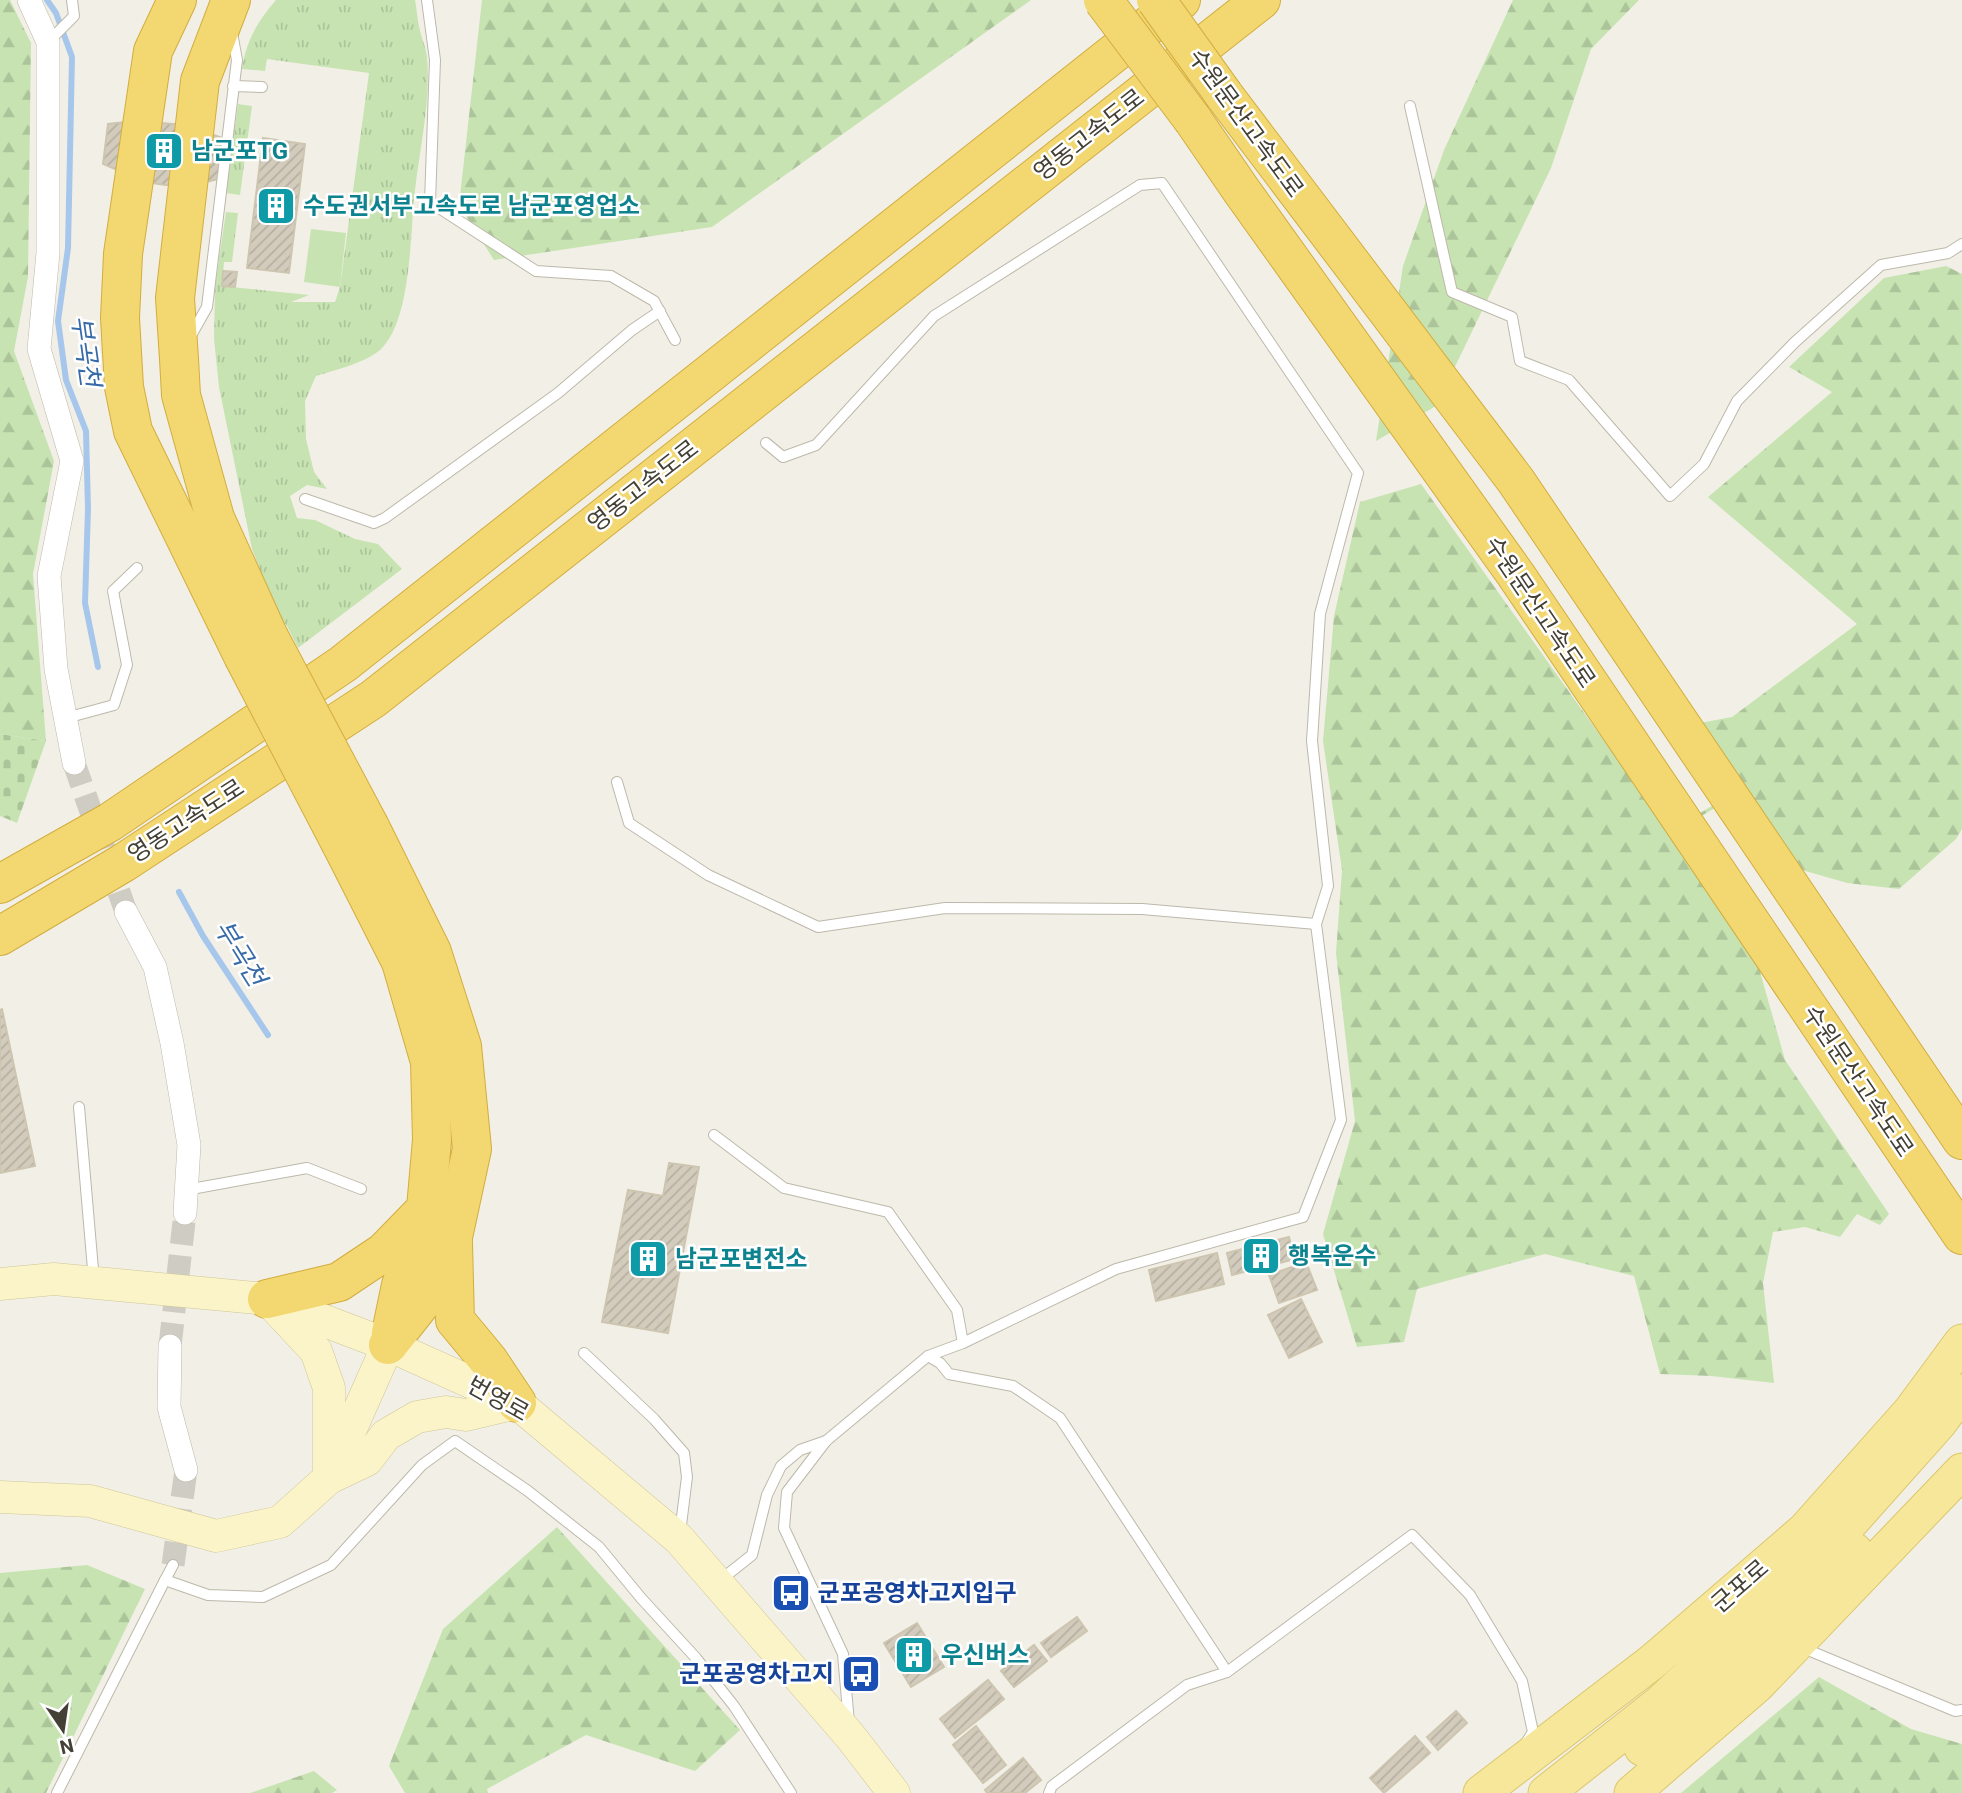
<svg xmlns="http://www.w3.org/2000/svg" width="1962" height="1793" font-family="Roboto,'Noto Sans KR',sans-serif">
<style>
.grass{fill:url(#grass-tufts)}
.forest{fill:url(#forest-firs)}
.cemetery{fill:url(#cemetery-stones)}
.park{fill:#c7e3b2}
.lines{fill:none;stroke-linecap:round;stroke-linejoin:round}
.stream{stroke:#a6c7eb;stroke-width:6}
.building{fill:url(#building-hatch);stroke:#cdc5b0;stroke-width:2}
.street-tunnel{stroke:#cfcdc3;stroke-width:23;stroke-dasharray:23 11;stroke-linecap:butt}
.lane-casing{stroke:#bdb8aa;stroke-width:12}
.street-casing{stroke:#bdb8aa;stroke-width:24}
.secondary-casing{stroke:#cfc698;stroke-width:33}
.primary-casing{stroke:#dbc66b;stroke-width:37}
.highway-casing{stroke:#d2ad40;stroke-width:40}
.lane{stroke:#fff;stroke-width:10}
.street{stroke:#fff;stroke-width:23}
.secondary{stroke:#fbf4c8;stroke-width:32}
.primary{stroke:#f7e79a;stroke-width:35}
.highway{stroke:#f3d770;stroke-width:38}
.highway-bridge-casing{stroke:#d2ad40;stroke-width:40;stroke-linecap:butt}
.highway-bridge{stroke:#f3d770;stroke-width:38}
.labels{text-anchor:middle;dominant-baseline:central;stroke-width:5;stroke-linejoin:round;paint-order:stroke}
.street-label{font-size:24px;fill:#444036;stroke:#fff}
.culture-label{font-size:24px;font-weight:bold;fill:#0d838f;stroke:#fff;text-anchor:start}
.transit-label{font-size:24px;font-weight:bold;fill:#164399;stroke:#fff;text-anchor:start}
.water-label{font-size:26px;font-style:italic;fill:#376ba8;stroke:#fff}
</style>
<defs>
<pattern id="grass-tufts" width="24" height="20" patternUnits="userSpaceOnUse" patternTransform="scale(1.75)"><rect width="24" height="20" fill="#c7e3b2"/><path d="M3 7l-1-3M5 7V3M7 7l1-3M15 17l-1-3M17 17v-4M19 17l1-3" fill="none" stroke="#acc49a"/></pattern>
<pattern id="forest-firs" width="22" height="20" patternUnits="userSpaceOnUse" patternTransform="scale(1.75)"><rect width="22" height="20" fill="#c7e3b2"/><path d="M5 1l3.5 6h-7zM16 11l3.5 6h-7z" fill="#acc49a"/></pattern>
<pattern id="cemetery-stones" width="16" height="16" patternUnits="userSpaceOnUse" patternTransform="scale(1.75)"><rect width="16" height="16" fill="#c7e3b2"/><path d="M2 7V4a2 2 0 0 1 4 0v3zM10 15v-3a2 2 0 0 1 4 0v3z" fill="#acc49a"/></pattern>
<pattern id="building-hatch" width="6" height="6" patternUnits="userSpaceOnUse" patternTransform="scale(1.75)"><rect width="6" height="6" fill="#d3ccbc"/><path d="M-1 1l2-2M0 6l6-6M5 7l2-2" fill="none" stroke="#b6b0a2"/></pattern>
</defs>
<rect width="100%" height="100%" fill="#f2f0e6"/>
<g class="grass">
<path d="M276 0H415C417 9 417 18 419 26 421 37 426 47 427 57 431 101 420 147 415 190 410 231 412 321 380 350 365 363 335 370 316 376L305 401 306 439 314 472 327 489 307 485 290 496 297 518 315 520 355 539 378 544 402 569 298 648 287 626 278 615 252 549 219 387 214 339 215 287 226 212 238 213 232 262H224L222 286 309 295 291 302H335L340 287 369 73 267 59 265 71 242 69C246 41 257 22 276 0Z"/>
<polygon points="238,104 252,106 240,195 226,193"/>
</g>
<g class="forest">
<polygon points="0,0 10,0 31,43 28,277 14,351 54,461 33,574 46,741 0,734"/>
<polygon points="482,0 1031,0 712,227 494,260 459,205"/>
<polygon points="1513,0 1639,0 1591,49 1551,168 1436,406 1376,441 1403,266 1444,150"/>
<polygon points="1946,266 1962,274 1962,829 1956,839 1899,889 1847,883 1802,870 1747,789 1671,834 1757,961 1785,1060 1889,1214 1880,1225 1857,1214 1840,1237 1805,1227 1773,1232 1763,1283 1774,1383 1711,1376 1660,1374 1634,1276 1545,1254 1417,1289 1404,1342 1357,1347 1323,1234 1355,1121 1336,953 1342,870 1323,741 1334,616 1360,502 1421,484 1669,832 1743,787 1700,723 1732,717 1857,624 1708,497 1832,392 1789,367 1884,278"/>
<polygon points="557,1527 740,1730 695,1771 586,1735 487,1789 488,1793 405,1793 389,1766 443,1629"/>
<polygon points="87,1565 145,1589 46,1793 0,1793 0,1573"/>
<polygon points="1819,1677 1911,1729 1962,1744 1962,1793 1681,1793"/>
<polygon points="314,1771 337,1790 332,1793 250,1793"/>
</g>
<polygon class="cemetery" points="0,734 46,741 17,823 0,816"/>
<polygon class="park" points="311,229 346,233 340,287 304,282"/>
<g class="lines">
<g class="stream">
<polyline points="47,0 56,13 72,57 68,248 58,321 66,380 86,431 88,509 85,603 98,667"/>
<polyline points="179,892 203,936 268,1035"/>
</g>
</g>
<g class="building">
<polygon points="135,121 186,125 225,139 222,178 202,183 166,185 145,182 103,164 108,124"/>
<polygon points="263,138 305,144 289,273 247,268"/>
<polygon points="223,271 237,272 235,287 222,286"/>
<polygon points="2,1009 35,1166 0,1173 0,1010"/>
<polygon points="669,1163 699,1167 668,1333 602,1322 628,1190 663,1196"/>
<polygon points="1289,1237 1295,1259 1232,1275 1227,1253"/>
<polygon points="1217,1253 1224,1284 1156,1301 1149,1270"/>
<polygon points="1306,1262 1317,1290 1279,1303 1269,1275"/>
<polygon points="1301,1299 1322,1342 1289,1358 1268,1315"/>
<polygon points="1077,1617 1087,1631 1051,1657 1041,1643"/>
<polygon points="917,1623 944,1667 911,1687 884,1643"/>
<polygon points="1034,1645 1047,1661 1014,1687 1001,1671"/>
<polygon points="988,1680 1004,1699 955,1738 940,1719"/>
<polygon points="1456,1711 1467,1723 1438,1750 1427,1737"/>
<polygon points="976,1726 1006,1765 983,1783 953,1745"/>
<polygon points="1415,1736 1430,1753 1384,1793 1370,1778"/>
<polygon points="1023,1758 1041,1780 1025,1793 987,1793 985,1790"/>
</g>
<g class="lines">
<g class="street-tunnel">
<polyline points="74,763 126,912"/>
<polyline points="170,1346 185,1213"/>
<polyline points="173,1565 186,1470"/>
</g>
<g class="lane-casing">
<g id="lane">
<polyline points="427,0 435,60 430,202 536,271 611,276 654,301 675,340"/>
<polyline points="48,42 74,16 72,0"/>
<polyline points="233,86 262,87"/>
<polyline points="1410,106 1452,292 1512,317 1520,361 1569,380 1670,496 1704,464 1737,401 1795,342 1881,265 1948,253 1962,244"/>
<polyline points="189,339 207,307 237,60 232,33"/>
<polyline points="766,443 783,457 816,445 934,316 1140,185 1162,183 1358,473 1320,614 1312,741 1328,886 1316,924 1341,1120 1303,1217 1116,1269 963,1343"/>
<polyline points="305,499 374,523 385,518 558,393 632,330 660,311"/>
<polyline points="66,718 114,705 127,665 113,591 137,568"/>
<polyline points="617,782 629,823 708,875 818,927 945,908 1142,909 1316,924"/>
<polyline points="79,1107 94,1281"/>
<polyline points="714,1135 784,1188 888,1212 957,1310 963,1343 928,1356 826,1441 787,1492 784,1528 843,1654 849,1723"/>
<polyline points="186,1190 307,1168 361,1189"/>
<polyline points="584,1353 654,1419 684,1453 687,1477 680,1533"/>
<polyline points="928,1356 940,1363 949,1374 1013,1386 1060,1418 1227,1672"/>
<polyline points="173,1565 165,1580 208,1595 263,1597 331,1565 422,1465 455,1441 528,1491 599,1547 641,1598 696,1658 734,1706 791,1793"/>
<polyline points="718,1582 752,1555 767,1495 781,1466 800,1450 826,1441"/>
<polyline points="1803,1648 1955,1711 1962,1710"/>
<polyline points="57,1793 165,1580"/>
<polyline points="1049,1793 1052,1786 1187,1685 1227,1672 1412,1535 1470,1595 1522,1681 1533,1732 1526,1743"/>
</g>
</g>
<g class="street-casing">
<g id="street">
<polyline points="29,0 48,42 48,253 39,349 72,461 49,576 56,669 74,763"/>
<polyline points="126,912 155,967 172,1043 189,1145 185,1213"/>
<polyline points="170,1346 169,1407 186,1470"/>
</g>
</g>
<g class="secondary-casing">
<g id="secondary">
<polyline points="0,1284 54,1279 267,1299 388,1345 517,1403 679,1539 850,1736 894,1793"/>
<polyline points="273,1305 316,1351 329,1388 329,1478 367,1460 386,1435 417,1417 446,1412 466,1415 517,1403"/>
<polyline points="0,1497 90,1501 216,1536 280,1522 329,1478 388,1345"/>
</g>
</g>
<g class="primary-casing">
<g id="primary">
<path d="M1642 1748C1718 1688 1789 1622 1855 1551"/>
<polyline points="1481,1793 1652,1662 1805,1530 1911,1411 1962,1342"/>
<polyline points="1546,1793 1659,1704 1832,1543 1939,1423 1962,1392"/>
<polyline points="1632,1793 1757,1685 1962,1471"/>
</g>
</g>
<g class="highway-casing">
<g id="highway">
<polyline points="177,0 153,51 123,254 120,318 124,387 133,431 243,656"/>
<polyline points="231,0 200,81 175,298 179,359 181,395 215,518 269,637"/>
<polyline points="1224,95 1516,481 1962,1140"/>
<polyline points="1193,120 1241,190 1516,575 1962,1235"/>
<polyline points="370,827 432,952 462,1046 472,1149 453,1237 422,1302 388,1345"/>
<polyline points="341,844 401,962 430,1062 432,1140 426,1208 401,1285 391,1333"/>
<polyline points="0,884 110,822 343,664 1181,0"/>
<polyline points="0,936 123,863 373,699 1261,0"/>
<polyline points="453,1243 455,1320 489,1361 517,1403"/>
<polyline points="267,1299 339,1282 384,1252 420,1215"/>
</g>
</g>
<use href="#lane" class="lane"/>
<use href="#street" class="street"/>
<use href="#secondary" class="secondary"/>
<use href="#primary" class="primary"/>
<use href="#highway" class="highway"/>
<g class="highway-bridge-casing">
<g id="highway-bridge">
<polyline points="1103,0 1193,120"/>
<polyline points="1156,0 1224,95"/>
<polyline points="269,637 370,827"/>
<polyline points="243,656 341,844"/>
</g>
</g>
<use href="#highway-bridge" class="highway-bridge"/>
</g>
<defs>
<g id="building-square" transform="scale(2.0125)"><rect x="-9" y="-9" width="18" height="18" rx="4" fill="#0f9aa8" stroke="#fff"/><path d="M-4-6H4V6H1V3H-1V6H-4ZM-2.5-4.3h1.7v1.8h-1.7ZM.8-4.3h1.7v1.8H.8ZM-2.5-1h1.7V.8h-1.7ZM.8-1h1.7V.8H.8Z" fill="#fff"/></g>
<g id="bus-square" transform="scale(2.0125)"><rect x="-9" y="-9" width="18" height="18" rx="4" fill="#1a4fb4" stroke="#fff"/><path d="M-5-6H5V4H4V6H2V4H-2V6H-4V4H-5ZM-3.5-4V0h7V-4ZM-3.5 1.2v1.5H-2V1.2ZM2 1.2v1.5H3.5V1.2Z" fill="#fff"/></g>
</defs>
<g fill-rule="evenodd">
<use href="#building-square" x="164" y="151"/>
<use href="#building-square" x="276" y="206"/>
<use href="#building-square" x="1261" y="1256"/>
<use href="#building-square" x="648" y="1259"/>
<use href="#bus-square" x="791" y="1593"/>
<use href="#building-square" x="914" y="1655"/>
<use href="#bus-square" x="861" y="1674"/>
</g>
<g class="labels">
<g class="street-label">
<text transform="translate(1246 123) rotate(54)">수원문산고속도로</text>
<text transform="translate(1089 135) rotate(-38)">영동고속도로</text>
<text transform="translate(643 486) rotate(-38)">영동고속도로</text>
<text transform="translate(1540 612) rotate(56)">수원문산고속도로</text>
<text transform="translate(186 821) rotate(-33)">영동고속도로</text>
<text transform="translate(1858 1081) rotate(56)">수원문산고속도로</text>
<text transform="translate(498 1399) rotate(29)">번영로</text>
<text transform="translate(1740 1586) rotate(-41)">군포로</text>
</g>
<g class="culture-label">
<text x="191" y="151">남군포TG</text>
<text x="303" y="206">수도권서부고속도로 남군포영업소</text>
<text x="1288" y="1256">행복운수</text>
<text x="675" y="1259">남군포변전소</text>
<text x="941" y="1655">우신버스</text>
</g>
<g class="transit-label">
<text x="818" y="1593">군포공영차고지입구</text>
<text x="834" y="1674" text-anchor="end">군포공영차고지</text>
</g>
<g class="water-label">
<text transform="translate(86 351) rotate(82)">부곡천</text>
<text transform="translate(240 953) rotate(58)">부곡천</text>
</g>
</g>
<g transform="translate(63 1730) rotate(167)" stroke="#ffffff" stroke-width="5" paint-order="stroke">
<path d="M0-5L12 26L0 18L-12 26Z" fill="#444036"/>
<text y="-10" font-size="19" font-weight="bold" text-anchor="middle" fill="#444036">N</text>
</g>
</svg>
